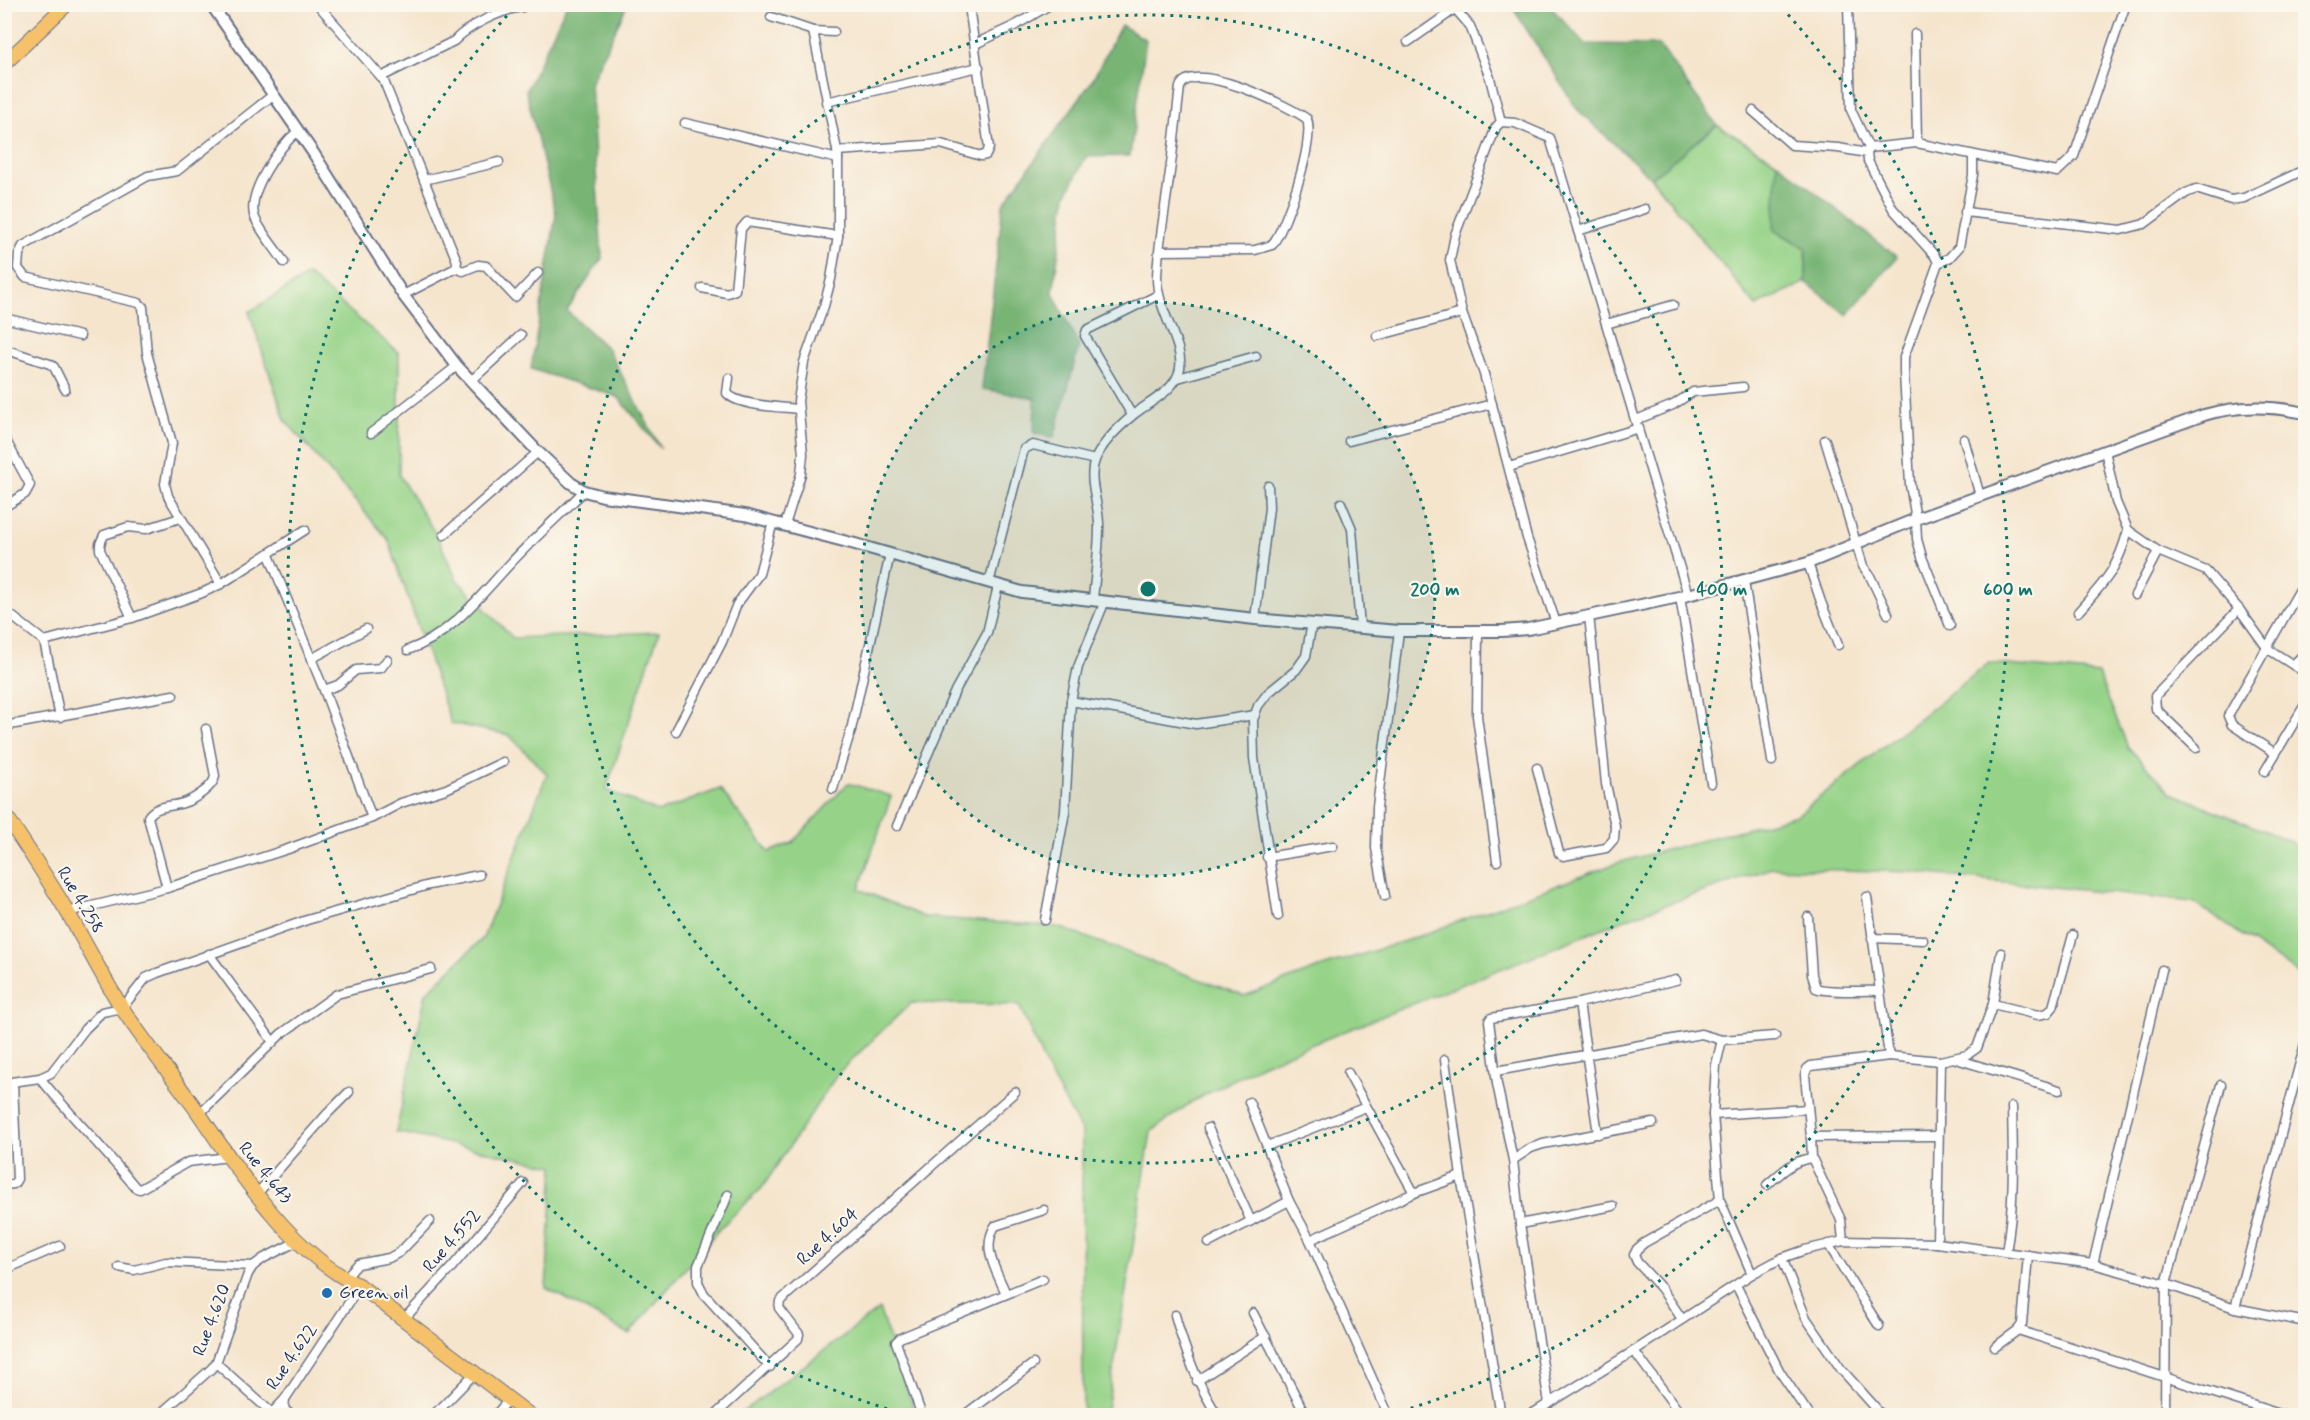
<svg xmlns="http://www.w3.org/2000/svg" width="2310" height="1420" font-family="Mynerve,sans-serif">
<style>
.green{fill:#96d388;stroke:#588173;stroke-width:1.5}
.forest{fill:#78b574;stroke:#4a7269;stroke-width:1.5}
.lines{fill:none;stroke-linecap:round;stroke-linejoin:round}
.minor-casing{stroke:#676f85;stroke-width:11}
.tertiary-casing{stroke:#676f85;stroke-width:14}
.trunk-casing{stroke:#676f85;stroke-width:16}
.minor{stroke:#fff;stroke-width:8}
.tertiary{stroke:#fff;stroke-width:10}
.trunk{stroke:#f5c16b;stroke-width:14}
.ring{fill:none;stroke:#0f766e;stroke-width:3;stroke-dasharray:3 6}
.poi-dot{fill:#1f6fb2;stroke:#fbf7ec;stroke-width:2}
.labels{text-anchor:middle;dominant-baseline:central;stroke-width:4.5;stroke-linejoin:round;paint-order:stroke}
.street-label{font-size:18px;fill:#1b2f5e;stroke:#fbf7ec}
.poi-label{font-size:18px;fill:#1b2f5e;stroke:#fbf7ec;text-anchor:start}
.centre{fill:#0f766e;stroke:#fbf7ec;stroke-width:3}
.ring-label{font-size:18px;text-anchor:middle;font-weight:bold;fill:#0f766e;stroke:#fbf7ec;stroke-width:4.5;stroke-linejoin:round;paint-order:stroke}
</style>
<rect width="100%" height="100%" fill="#fbf7ec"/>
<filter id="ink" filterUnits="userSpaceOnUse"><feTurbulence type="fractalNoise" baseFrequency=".0167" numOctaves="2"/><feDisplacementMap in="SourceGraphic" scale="12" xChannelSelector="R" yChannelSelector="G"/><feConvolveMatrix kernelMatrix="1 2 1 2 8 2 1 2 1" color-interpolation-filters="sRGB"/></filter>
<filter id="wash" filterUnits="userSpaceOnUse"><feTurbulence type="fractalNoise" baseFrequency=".008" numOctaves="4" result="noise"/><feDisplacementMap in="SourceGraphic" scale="24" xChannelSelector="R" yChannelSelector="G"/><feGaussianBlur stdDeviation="1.35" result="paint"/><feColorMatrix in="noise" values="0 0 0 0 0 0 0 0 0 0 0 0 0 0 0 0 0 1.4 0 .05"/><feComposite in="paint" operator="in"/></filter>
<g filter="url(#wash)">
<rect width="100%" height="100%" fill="#f5e5cd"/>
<g class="green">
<polygon points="1717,125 1777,162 1775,230 1806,248 1806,282 1756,306 1651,178"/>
<polygon points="308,275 399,353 399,475 437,536 457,580 513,638 659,632 606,790 659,812 720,789 769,852 792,843 848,783 891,796 859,889 924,917 1059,927 1244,996 1319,968 1411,939 1617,863 1797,815 1989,663 2098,674 2128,747 2172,793 2292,842 2305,859 2305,978 2193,902 1911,872 1772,868 1633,916 1263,1064 1193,1101 1151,1132 1106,1416 1083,1415 1082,1132 1049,1073 1019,1005 911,1003 838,1073 762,1188 721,1227 629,1334 546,1288 554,1166 396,1132 426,993 483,938 547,774 509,735 451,723 388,539 285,420 249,312"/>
<polygon points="879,1309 916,1415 739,1415"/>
</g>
<g class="forest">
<polygon points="567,4 627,5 590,84 602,258 567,311 608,349 661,449 618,397 531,369 556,214 526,91"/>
<polygon points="1511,5 1549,5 1585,44 1659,45 1717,125 1651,178 1577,109"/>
<polygon points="1121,25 1146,40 1130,156 1086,157 1066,196 1053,293 1079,346 1054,438 1034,433 1035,398 982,389 1003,204 1092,81"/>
<polygon points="1777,162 1897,257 1847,315 1806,282 1806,248 1774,230"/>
</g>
</g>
<g filter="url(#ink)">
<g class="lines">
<g class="minor-casing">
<g id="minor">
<polyline points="1451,4 1470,26 1490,78 1501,122"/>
<polyline points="1848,4 1851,110 1869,148"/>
<polyline points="320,7 383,79 457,261 456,268 403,295"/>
<polyline points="771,17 813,31 834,32"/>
<polyline points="1915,34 1917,143"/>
<polyline points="1408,42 1455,9"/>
<polyline points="975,44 1016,25 1051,4"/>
<path d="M381 77 454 41C468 26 502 9 523 7"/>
<polyline points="826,102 979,67"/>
<polyline points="1753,111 1792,145 1838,148 1867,153"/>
<polyline points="685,123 838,159"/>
<polyline points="837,151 941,144 981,156 986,155 989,148 969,6"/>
<polyline points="424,180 499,162"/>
<polyline points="1965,212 2121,230 2144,224 2186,193 2196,189 2231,200 2244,198 2306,169"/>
<polyline points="1578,231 1645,209"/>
<path d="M284 262C276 249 258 229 254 215 248 190 280 146 298 131"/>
<polyline points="1938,263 1949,258 1959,247 1973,175 1973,155"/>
<polyline points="456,268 463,271 478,265 486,266 515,297 538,273"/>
<polyline points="702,288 727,293 735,290 741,229 747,222 838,236"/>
<polyline points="4,318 80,336"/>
<polyline points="1606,324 1673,305"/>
<polyline points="1377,336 1462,313"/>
<polyline points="4,349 50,364 54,367 65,389"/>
<path d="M729 378 727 393C736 406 782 407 798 409"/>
<polyline points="1178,378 1256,356"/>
<polyline points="471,381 521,335"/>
<polyline points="1132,415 1085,336 1087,330 1158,295"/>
<polyline points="1636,420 1673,405 1693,392 1743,387"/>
<polyline points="371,433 457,366"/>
<polyline points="4,437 30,485 25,494 4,507"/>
<polyline points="1964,439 1980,496"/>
<polyline points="1825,440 1863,566 1870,576 1888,614"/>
<polyline points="1349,441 1492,404"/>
<polyline points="2105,450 2116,502 2128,530 2158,551 2206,571 2239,609 2268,649 2306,673"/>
<polyline points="1509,467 1639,428"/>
<polyline points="1341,503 1352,529 1360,627"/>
<polyline points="785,525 801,474 803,454 798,401 804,362 824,306 831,279 838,236 838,155 813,31"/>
<polyline points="444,535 538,452"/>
<polyline points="269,555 324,690 372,818"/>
<polyline points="1808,563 1821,602 1838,645"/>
<polyline points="1744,581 1772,761"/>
<polyline points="989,583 1024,449 1033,445 1095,460"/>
<polyline points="221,584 168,496 165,484 172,443 147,353 143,307 139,303 25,277 18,268 19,254 23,246 148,176 177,171 273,95"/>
<polyline points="2135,595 2158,551"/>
<polyline points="1680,597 1711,783"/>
<path d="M1093 599C1095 576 1099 551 1099 527 1100 506 1087 480 1095 460 1102 443 1120 426 1133 415 1149 402 1177 390 1180 368 1184 344 1156 308 1157 277 1158 247 1164 216 1168 186 1173 153 1176 120 1180 87 1191 58 1289 106 1307 119 1315 141 1287 226 1272 245L1255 250 1160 251"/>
<polyline points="4,610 44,641"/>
<path d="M2078 612C2105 581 2117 571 2128 530"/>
<polyline points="132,618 100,550 100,544 104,535 128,527 146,529 180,518"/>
<polyline points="1255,619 1269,508 1268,486"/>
<polyline points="1556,623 1527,538 1484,374 1462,313 1450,260 1455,235 1496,127 1501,122 1515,123 1550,138 1688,595"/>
<polyline points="1950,626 1922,557 1917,539 1916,519 1910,485 1904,372 1904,357 1938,263 1935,256 1893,209 1868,161 1867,153 1869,148 1917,143 2057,172 2074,156 2126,4"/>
<polyline points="1478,632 1477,716 1497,861"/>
<path d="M408 650C450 636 480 596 509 565 533 539 559 516 584 491"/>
<polyline points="311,659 366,629"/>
<polyline points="2293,665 2306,652"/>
<polyline points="324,690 338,685 356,670 381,668 387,660"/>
<polyline points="1071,701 1196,724 1255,715"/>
<polyline points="60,717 44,641 132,618 202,593 221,584 305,530"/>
<polyline points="4,728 10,725 173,695"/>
<polyline points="676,731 722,642 737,604 759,574 773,522"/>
<polyline points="2196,748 2156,709 2155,696 2239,609"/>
<polyline points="2275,753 2232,725 2228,716 2306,579"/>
<polyline points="1537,768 1559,853 1563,856 1606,848 1614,839 1615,826 1606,784 1589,615"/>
<polyline points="2265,771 2306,703"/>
<polyline points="833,789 851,730 890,554"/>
<polyline points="897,826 955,691 987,633 998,586"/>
<polyline points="1267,857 1333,846"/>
<path d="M167 888 148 817C155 805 171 807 183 803 193 800 214 787 215 776L206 729"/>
<polyline points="1385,896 1376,848 1377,807 1399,631"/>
<polyline points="1867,897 1889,1056 1940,1061 1967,1055 1977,1048 1993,1004 2001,953"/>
<polyline points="67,912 167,888 288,849 372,818 401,803 446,789 503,762"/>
<polyline points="1278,916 1254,758 1253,720 1258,706 1268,693 1296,670 1306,656 1312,623"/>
<path d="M1808 917 1812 975 1816 988C1827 993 1864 990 1879 991"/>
<polyline points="1045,920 1065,812 1071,701 1078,667 1105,601"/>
<polyline points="1872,938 1923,940"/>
<polyline points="1579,1003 1598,1134"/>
<polyline points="1993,1004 2038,1015 2048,1013 2053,1007 2073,935"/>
<polyline points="1722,1040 1716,1065 1713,1115 1720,1200 1752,1274"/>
<polyline points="273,1042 281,1034 337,994 431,969"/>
<polyline points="1956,1059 2059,1090"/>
<polyline points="1445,1060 1461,1176 1501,1416"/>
<polyline points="1496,1071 1701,1034 1722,1040 1775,1036"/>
<polyline points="1348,1073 1414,1193"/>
<path d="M40 1078C71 1116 105 1150 136 1188L140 1189 188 1162 228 1157"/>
<polyline points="4,1083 40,1078 51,1073 85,1029 102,1012 122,1008 146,978 157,973 307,920 429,885 479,875"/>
<polyline points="1249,1102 1289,1201 1310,1240 1389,1416"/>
<polyline points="199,1114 273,1042 209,954"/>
<polyline points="1713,1115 1808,1109"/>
<polyline points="1208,1128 1251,1221"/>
<polyline points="1811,1137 1805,1075 1807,1069 1811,1066 1889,1056"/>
<polyline points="1267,1146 1366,1107"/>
<polyline points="1513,1160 1531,1148 1543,1144 1653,1123"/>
<polyline points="4,1185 14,1184 17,1179 13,1083"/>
<path d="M1767 1185C1781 1173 1793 1160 1812 1158"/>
<polyline points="256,1195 328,1113 349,1092"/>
<polyline points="728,1195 698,1266 698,1282 704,1294 770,1367"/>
<polyline points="1520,1224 1613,1206"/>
<polyline points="1310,1240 1414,1193 1461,1176"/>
<polyline points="1843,1241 1841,1220 1812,1158 1811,1137 1938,1136"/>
<polyline points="1209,1243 1289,1201"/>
<polyline points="1937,1243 1940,1061"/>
<polyline points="1828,1244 1879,1326"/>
<path d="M2006 1252C2015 1203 2013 1156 2012 1107"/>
<polyline points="4,1258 9,1268"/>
<polyline points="1782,1258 1806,1318 1841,1369 1883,1416"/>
<polyline points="2093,1264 2162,970"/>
<polyline points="119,1267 134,1270 166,1262 253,1266"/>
<polyline points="4,1270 60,1246"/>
<polyline points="344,1279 358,1264 389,1258 400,1252 430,1221"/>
<polyline points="1736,1285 1780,1372 1810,1416"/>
<path d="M1006 1294C997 1271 981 1250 995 1226L1044 1210"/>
<polyline points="2235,1308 2306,1040"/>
<polyline points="1253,1313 1306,1416"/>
<path d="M1175 1315C1185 1352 1197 1384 1218 1416"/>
<polyline points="1682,1319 1661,1288 1637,1262 1634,1255 1637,1249 1644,1243 1720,1200"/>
<polyline points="403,1320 452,1267 523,1183"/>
<polyline points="2018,1330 2286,1416"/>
<polyline points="1995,1347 2018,1330 2022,1324 2028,1255"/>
<polyline points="1634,1351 1682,1416"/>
<polyline points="216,1363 272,1413 285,1399 360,1286"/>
<polyline points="1197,1381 1266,1336"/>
<polyline points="285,1399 284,1409 292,1416"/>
<polyline points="1549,1403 1520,1224 1513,1160 1497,1084 1489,1021 1491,1018 1579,1003 1676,980"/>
<polyline points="4,1407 12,1416"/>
<polyline points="158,1416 211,1369 216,1363 248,1274 253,1266 264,1258 298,1241"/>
<polyline points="431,1416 440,1409 475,1373"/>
<polyline points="495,1416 509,1399"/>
<polyline points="714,1416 798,1339 799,1334 779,1308 780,1301 1015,1092"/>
<polyline points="922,1416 896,1342 900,1338 1043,1279"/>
<polyline points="963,1416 1033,1364"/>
<polyline points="1526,1416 1540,1409 1634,1351 1752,1274 1782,1258 1805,1250 1843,1241 1937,1243 2093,1264 2166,1284 2235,1308 2306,1322"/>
<polyline points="2165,1416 2166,1284 2221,1085"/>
</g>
</g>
<g class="tertiary-casing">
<path id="tertiary" d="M211 4 314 154 403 295 457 366 538 452 571 483 584 491 603 496 745 515 855 544 1022 592 1255 619 1399 631H1502L1528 629 1688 595 1808 563 1916 519 2204 415C2239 405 2270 406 2306 413"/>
</g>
<g class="trunk-casing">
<g id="trunk">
<polyline points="4,64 67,4"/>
<path d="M4 813C26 846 48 879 68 913 86 944 103 978 122 1008 146 1045 175 1079 200 1115 239 1173 295 1257 360 1286L531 1416"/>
</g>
</g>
<use href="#minor" class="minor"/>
<use href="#tertiary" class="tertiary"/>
<use href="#trunk" class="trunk"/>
</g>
</g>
<circle cx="1148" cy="589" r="287" fill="#0f766e" fill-opacity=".12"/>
<g class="ring">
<circle cx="1148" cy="589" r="287"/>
<circle cx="1148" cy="589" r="574"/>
<path d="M904 1414A860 860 0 0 1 514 8M1782 8A860 860 0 0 1 1392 1414"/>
</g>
<circle class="poi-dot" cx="327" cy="1293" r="6"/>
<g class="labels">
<g class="street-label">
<text transform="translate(80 900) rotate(59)">Rue 4.258</text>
<text transform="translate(265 1173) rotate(51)">Rue 4.643</text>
<text transform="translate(828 1237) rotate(-42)">Rue 4.604</text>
<text transform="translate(452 1241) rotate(-49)">Rue 4.552</text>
<text transform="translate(212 1320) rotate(-69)">Rue 4.620</text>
<text transform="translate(292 1357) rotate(-56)">Rue 4.622</text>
</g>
<g class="poi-label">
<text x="339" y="1293">Green oil</text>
</g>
</g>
<circle cx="1148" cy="589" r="9" class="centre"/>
<g class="ring-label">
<text x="1435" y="595">200 m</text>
<text x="1722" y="595">400 m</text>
<text x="2008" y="595">600 m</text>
</g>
<rect width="2310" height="1420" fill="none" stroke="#fbf7ec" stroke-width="24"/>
</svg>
